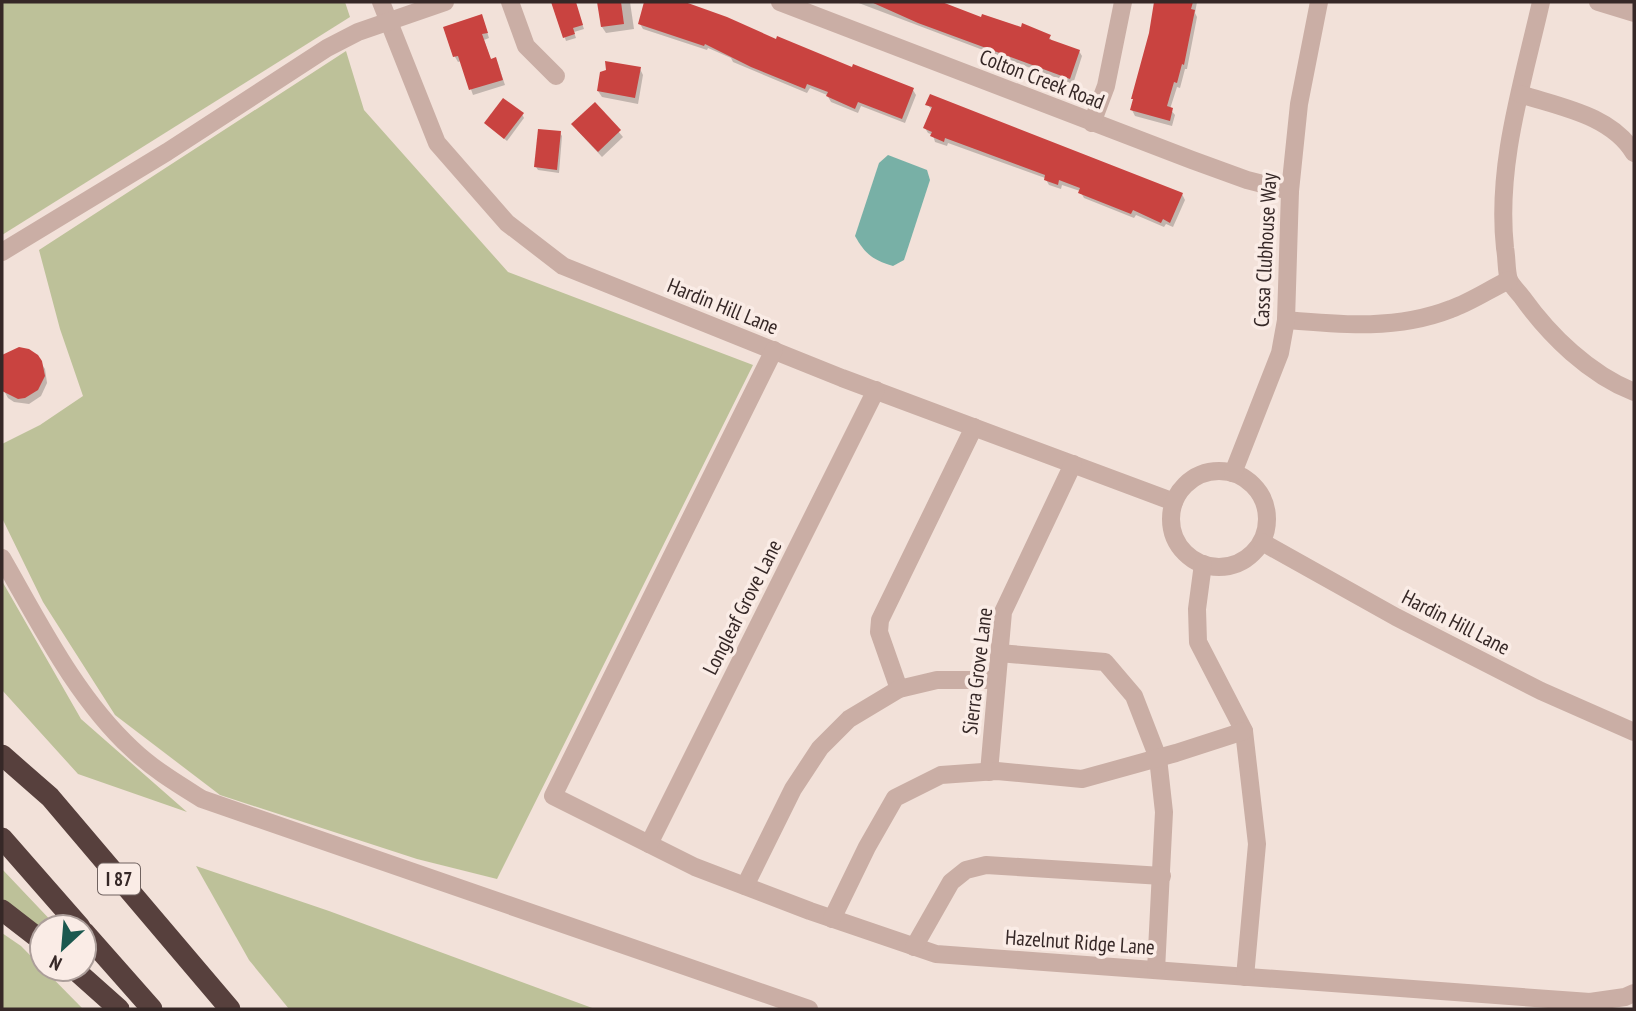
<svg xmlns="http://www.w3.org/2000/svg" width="1636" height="1011" font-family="'PT Sans Narrow',sans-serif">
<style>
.green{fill:#bdc199}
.water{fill:#78b0a6}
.shadow{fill:#0003}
.building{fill:#c94340}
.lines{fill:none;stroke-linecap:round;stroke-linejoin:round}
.minor{stroke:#caaea5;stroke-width:18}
.highway{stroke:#57403d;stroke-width:21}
.labels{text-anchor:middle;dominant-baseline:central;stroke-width:7;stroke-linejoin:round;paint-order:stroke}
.shield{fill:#faece6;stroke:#716360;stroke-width:2}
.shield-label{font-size:19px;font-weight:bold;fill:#362827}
.street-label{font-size:21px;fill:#362827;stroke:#faece6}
</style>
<rect width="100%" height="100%" fill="#f2e1d9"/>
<g class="green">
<polygon points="2,2 345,2 350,17 2,235"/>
<polygon points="346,51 364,110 508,272 753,365 497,879 417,859 220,795 115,715 43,602 2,518 2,444 40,425 83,396 60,329 39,250"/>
<polygon points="2,581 81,719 187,812 78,774 2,690"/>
<polygon points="196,866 329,911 595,1009 289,1009 249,960"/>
<polygon points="2,869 57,927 42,927 42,932 2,900"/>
<polygon points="2,933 21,946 83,1009 2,1009"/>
</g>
<path class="water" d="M888 155 927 170 930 180 904 260 893 266C873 260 865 254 855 236L879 163Z"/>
<g class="shadow">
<polygon points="553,2 575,2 584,29 574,32 576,38 566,41"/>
<polygon points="599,2 630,2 634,29 606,33 602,27"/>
<polygon points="646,2 682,2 778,41 913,90 916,95 905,123 861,106 858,113 831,102 827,95 810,88 807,93 733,62 731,58 708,48 707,50 643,29 640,24"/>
<polygon points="856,2 937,2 982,19 1049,37 1053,42 1079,51 1082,56 1073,84"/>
<polygon points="1156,2 1197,2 1195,13 1197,17 1187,69 1185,69 1180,88 1177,87 1170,109 1175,115 1172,126 1135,116 1132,110 1151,33"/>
<polygon points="484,22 489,38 484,40 491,60 495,59 498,64 505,85 473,95 461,61 458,62 455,57 446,28"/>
<polygon points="640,69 643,75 638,104 602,97 598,91"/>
<polygon points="595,104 623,137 602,157 577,130"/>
<polygon points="927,104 1182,194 1185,200 1173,227 1166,224 1164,227 1136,215 1134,218 1084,198 1080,191 1062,185 1061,189 1049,185 1045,178 948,143 947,146 935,142 933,135 928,133 925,128 932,110"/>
<polygon points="522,114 524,118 507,141 486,124"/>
<polygon points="560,133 562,136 559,173 538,170 536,167"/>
<polygon points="11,352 41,363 45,369 47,383 41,396 29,404 14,402 8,398 2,387 2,359"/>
</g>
<g class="building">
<polygon points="551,2 576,2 583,25 573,28 575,34 563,38"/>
<polygon points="597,2 621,2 624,24 601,27"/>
<polygon points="644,2 685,2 727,17 776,39 777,36 852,67 853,64 914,88 902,119 858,102 855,109 826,96 828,92 807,84 805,89 751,67 705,44 704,46 638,24"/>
<polygon points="871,2 942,2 981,17 982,14 1021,27 1022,23 1051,35 1049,39 1080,50 1070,79 918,23"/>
<polygon points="1154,2 1193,2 1191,9 1195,10 1184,65 1182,64 1177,83 1174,82 1167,106 1173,108 1170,121 1130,110 1133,99 1131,99 1149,33"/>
<polygon points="482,14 488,33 482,34 491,59 496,57 503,80 469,90 458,56 453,57 443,27"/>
<polygon points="605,61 641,67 635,98 597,91 600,72 606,70"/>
<polygon points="930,94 1183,193 1170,223 1163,219 1161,223 1133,210 1131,214 1078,193 1080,188 1059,180 1058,185 1044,180 1045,175 945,138 944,142 930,136 932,132 923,128 932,107 925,105"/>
<polygon points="503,98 524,113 504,139 484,123"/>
<polygon points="595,102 621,130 598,152 571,124"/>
<polygon points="538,129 561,131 557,170 534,167"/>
<polygon points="19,347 29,349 38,355 42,361 45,376 38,390 25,398 18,399 2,391 2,355"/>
</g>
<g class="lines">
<g class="minor">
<polyline points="381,2 437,143 507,223 563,266 842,378 1174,502"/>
<polyline points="510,2 526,46 556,76"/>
<polyline points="780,2 1192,160 1247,180 1290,191"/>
<path d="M1541 2C1523 82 1496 165 1505 248 1507 258 1506 271 1509 280 1512 286 1518 292 1522 297 1550 336 1589 374 1634 392"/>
<polyline points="1598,2 1634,13"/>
<path d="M1520 94C1560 107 1611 115 1634 153"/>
<polyline points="1092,123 1106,86 1123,2"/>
<polyline points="2,252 167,152 327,48 358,32 445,2"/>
<path d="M1286 320C1343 325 1397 330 1451 309 1471 302 1490 289 1509 280"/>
<polyline points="774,350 553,796 695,867 810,911 936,954 1590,1002 1625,997 1634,993"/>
<circle cx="1219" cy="519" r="48"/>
<polyline points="1233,473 1280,353 1286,320 1290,191 1299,104 1319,2"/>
<polyline points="1262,542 1396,617 1541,691 1634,732"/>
<path d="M2 558C40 624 76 697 132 749 153 769 178 784 202 799L809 1009"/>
<polyline points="1203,564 1197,609 1198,642 1244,731 1257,844 1245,977"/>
<polyline points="999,653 1105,662 1134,696 1158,758 1164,812 1156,970"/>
<polyline points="899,689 879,632 880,620 974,427"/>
<polyline points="989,772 1003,612 1073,464"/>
<polyline points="649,844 876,390"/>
<polyline points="745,886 793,789 820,748 849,719 899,689 937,680 996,680"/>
<polyline points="832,919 867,847 895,798 941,775 997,771 1082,779 1176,753 1244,731"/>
<polyline points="914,947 951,882 966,870 986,865 1162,876"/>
</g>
<g class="highway">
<polyline points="2,755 50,797 230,1009"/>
<polyline points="2,838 80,927"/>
<polyline points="2,910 42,941"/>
<polyline points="84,932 152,1009"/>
<polyline points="74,969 119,1009"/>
</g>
</g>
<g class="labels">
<rect class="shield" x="98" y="863.5" width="42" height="31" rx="5"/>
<g class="shield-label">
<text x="119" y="879">I 87</text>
</g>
<g class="street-label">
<text transform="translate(1042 79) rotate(21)">Colton Creek Road</text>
<text transform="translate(1265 250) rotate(-87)">Cassa Clubhouse Way</text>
<text transform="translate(723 306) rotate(22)">Hardin Hill Lane</text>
<text transform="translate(742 607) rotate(-63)">Longleaf Grove Lane</text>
<text transform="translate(1456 622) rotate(27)">Hardin Hill Lane</text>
<text transform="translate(977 671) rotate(-83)">Sierra Grove Lane</text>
<text transform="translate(1080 942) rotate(4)">Hazelnut Ridge Lane</text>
</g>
</g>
<rect width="1636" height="1011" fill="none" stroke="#362827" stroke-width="7"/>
<g transform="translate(63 948) rotate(206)"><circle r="33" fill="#faece6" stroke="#ac9e9a" stroke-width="2"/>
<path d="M0-5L12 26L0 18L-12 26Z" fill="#1b584f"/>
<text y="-10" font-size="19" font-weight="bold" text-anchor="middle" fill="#362827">N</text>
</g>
</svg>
